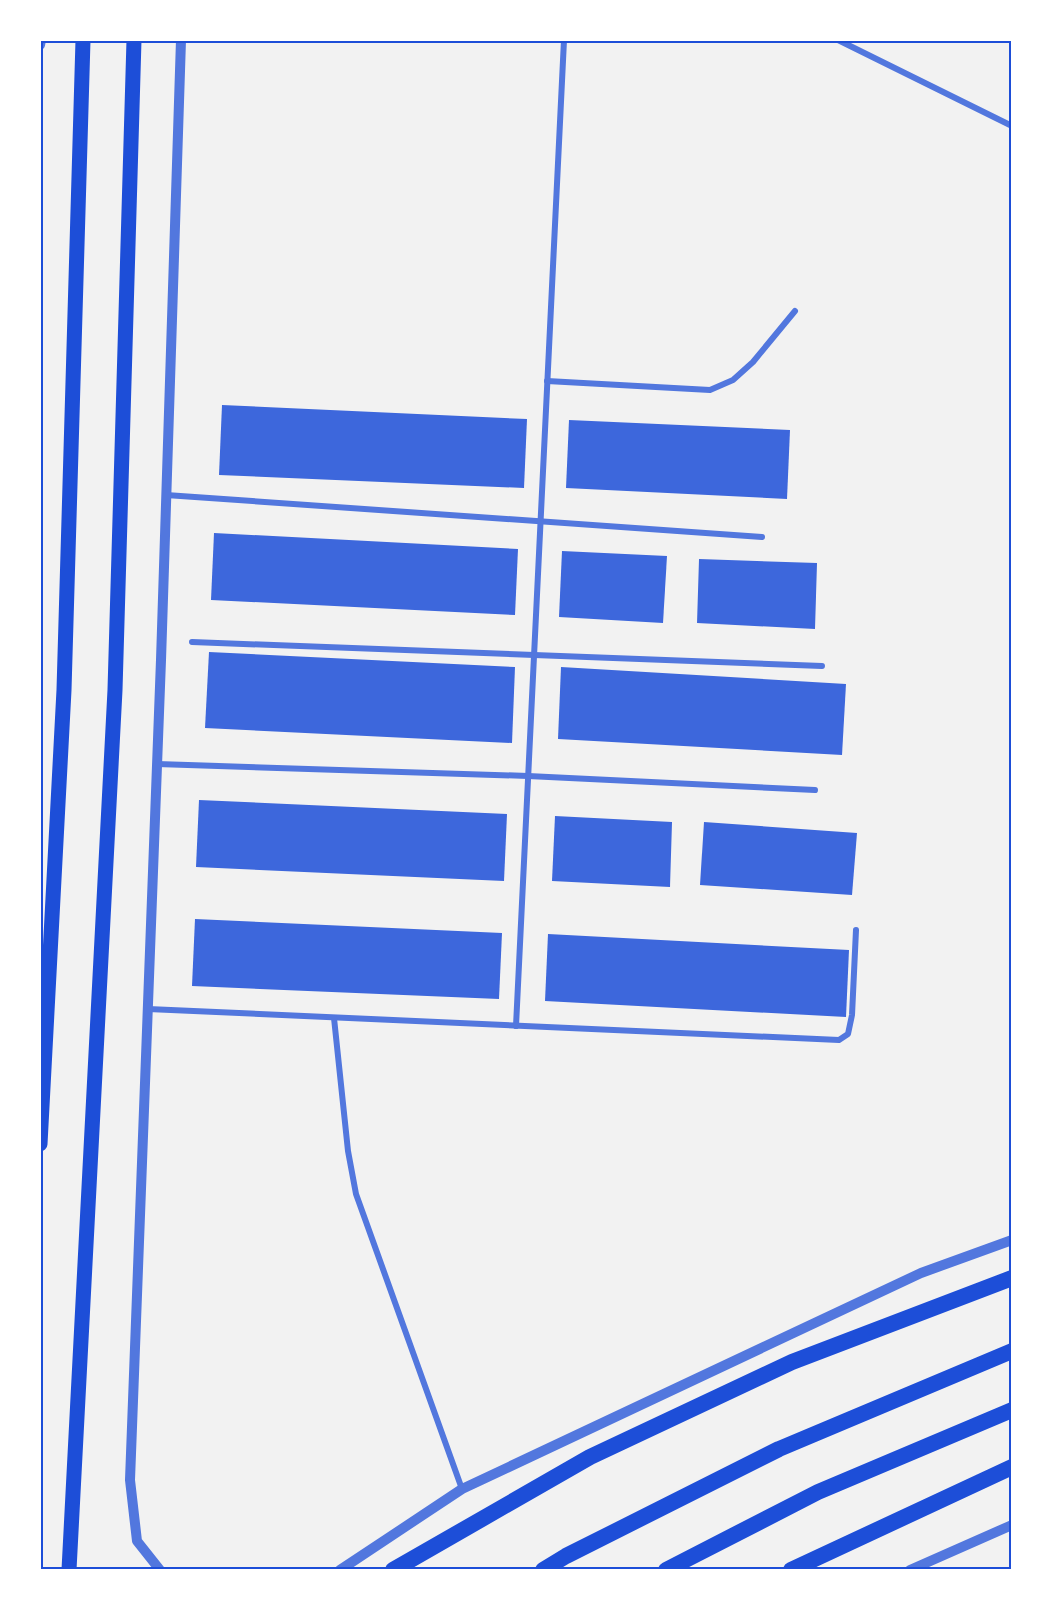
<svg xmlns="http://www.w3.org/2000/svg" width="1052" height="1610" font-family="'DejaVu Sans',sans-serif">
<style>
.building{fill:#3d67dc}
.lines{fill:none;stroke-linecap:round;stroke-linejoin:round}
.minor{stroke:#5277de;stroke-width:6}
.tertiary{stroke:#5277de;stroke-width:10}
.primary{stroke:#1d4ed8;stroke-width:15}
.trunk{stroke:#1d4ed8;stroke-width:16}
.neatline{fill:none;stroke:#1d4ed8;stroke-width:2}
</style>
<rect width="100%" height="100%" fill="#f2f2f2"/>
<g class="building">
<polygon points="222,405 527,419 524,488 219,475"/>
<polygon points="569,420 790,430 787,499 566,488"/>
<polygon points="214,533 518,549 515,615 211,600"/>
<polygon points="562,551 667,556 663,623 559,617"/>
<polygon points="699,559 817,563 815,629 697,623"/>
<polygon points="209,652 515,667 512,743 205,728"/>
<polygon points="561,667 846,684 842,755 558,739"/>
<polygon points="199,800 507,814 504,881 196,867"/>
<polygon points="555,816 672,822 670,887 552,881"/>
<polygon points="704,822 857,833 852,895 700,885"/>
<polygon points="195,919 502,933 499,999 192,986"/>
<polygon points="548,934 849,950 846,1017 545,1001"/>
</g>
<g class="lines">
<g class="minor">
<polyline points="838,40 1012,126"/>
<polyline points="547,381 710,390 733,380 753,362 795,311"/>
<polyline points="166,495 762,537"/>
<polyline points="192,642 822,666"/>
<polyline points="157,764 528,776 815,790"/>
<polyline points="148,1009 839,1040 848,1034 852,1015 856,930"/>
<polyline points="334,1018 348,1151 356,1194 462,1489"/>
<polyline points="516,1026 564,40"/>
</g>
<g class="tertiary">
<polyline points="40,45 41,40"/>
<polyline points="160,1570 137,1541 130,1480 161,660 181,40"/>
<polyline points="340,1570 462,1489 921,1273 1012,1240"/>
<polyline points="910,1570 1012,1525"/>
</g>
<g class="primary">
<polyline points="40,1144 64,690 83,40"/>
<polyline points="69,1570 115,690 134,40"/>
</g>
<g class="trunk">
<polyline points="393,1570 590,1457 792,1362 1012,1278"/>
<polyline points="543,1570 566,1556 779,1449 1012,1351"/>
<polyline points="666,1570 818,1492 1012,1410"/>
<polyline points="791,1570 1012,1467"/>
</g>
</g>
<rect width="1052" height="1610" fill="none" stroke="#ffffff" stroke-width="84"/>
<rect x="42" y="42" width="968" height="1526" class="neatline"/>
</svg>
